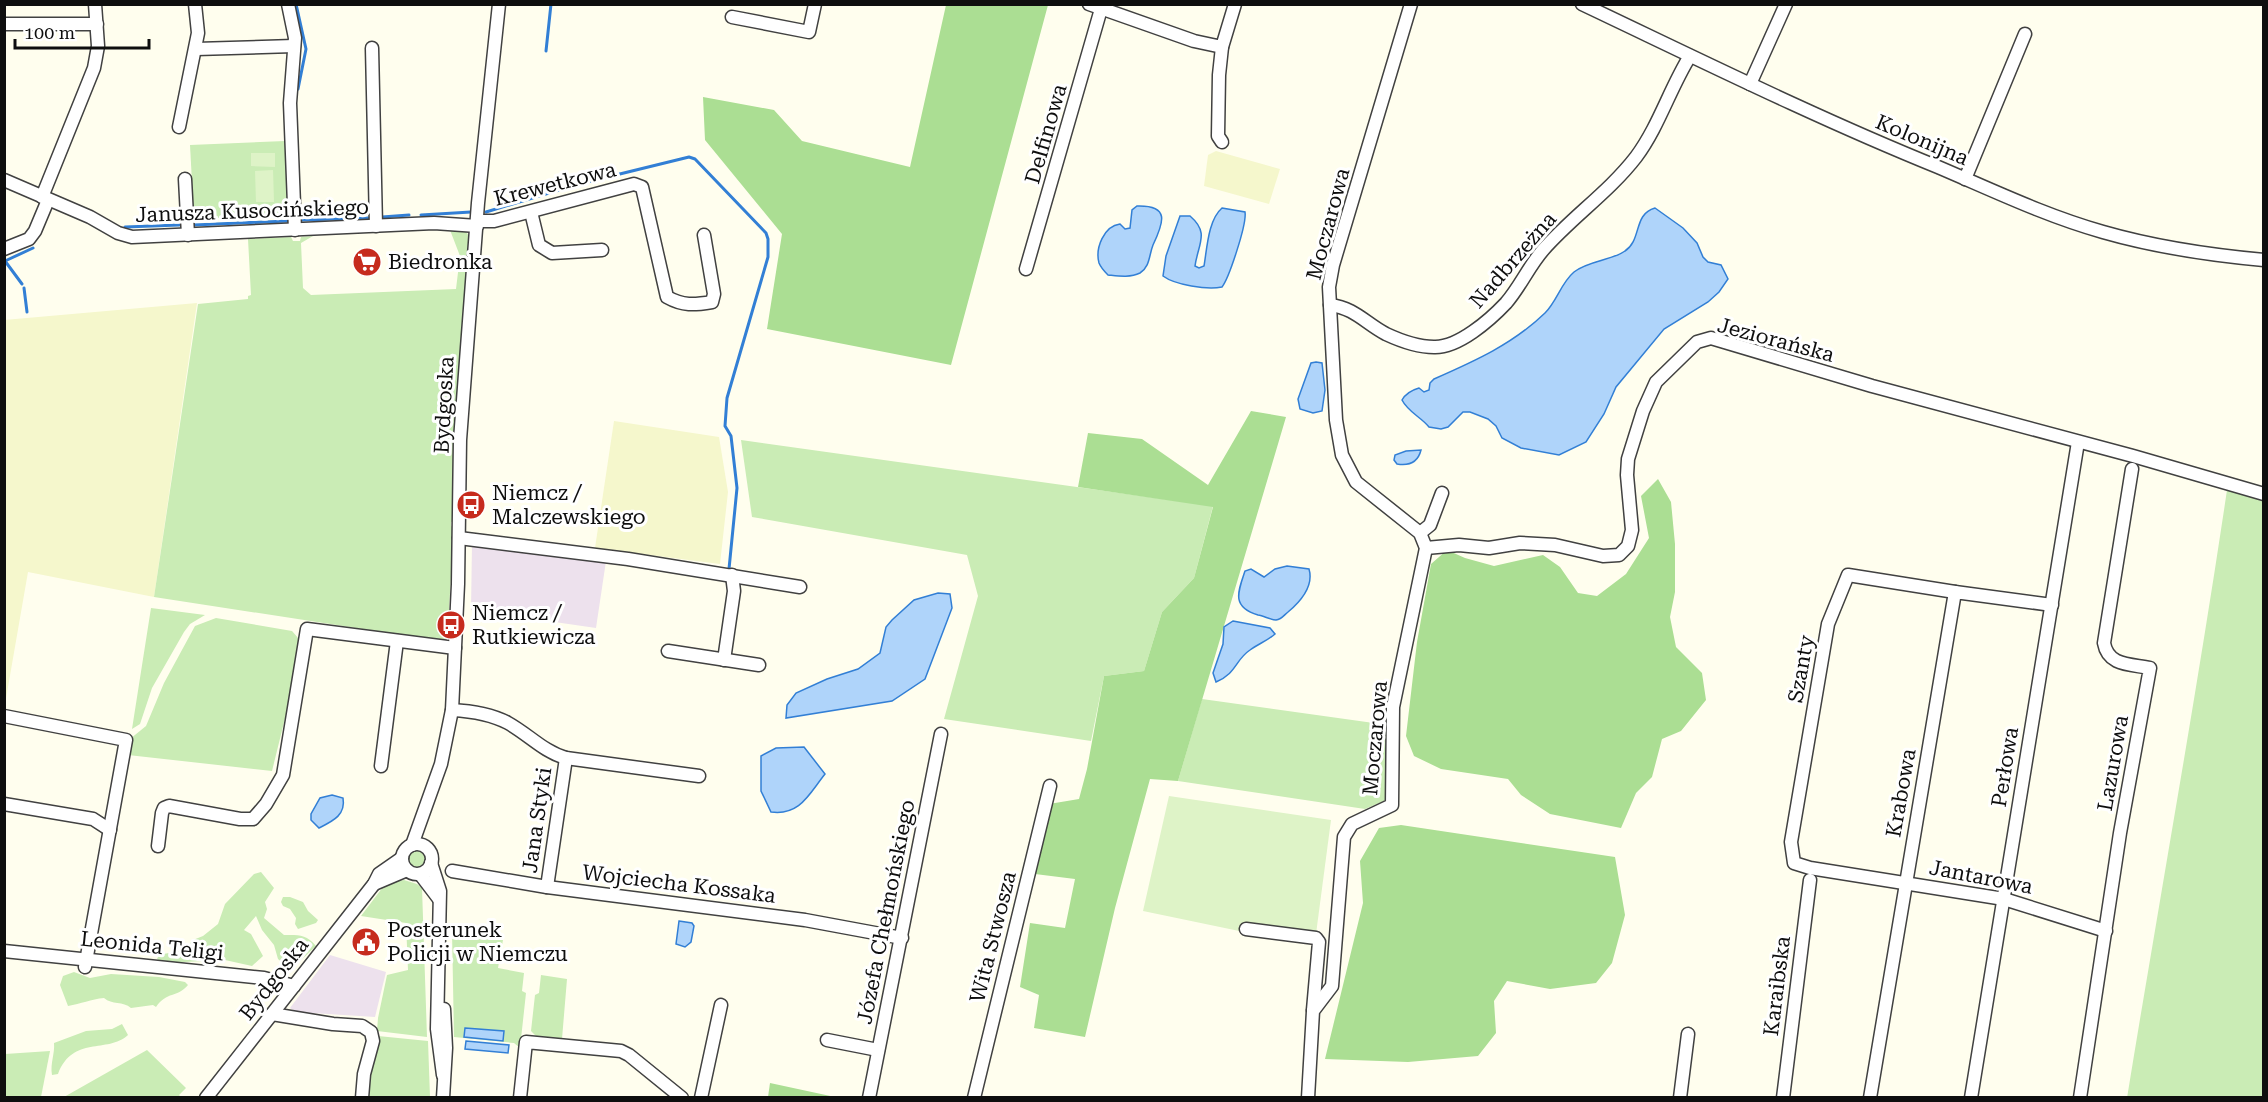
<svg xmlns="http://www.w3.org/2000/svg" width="2268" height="1102" font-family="'Roboto Serif',serif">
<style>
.industrial{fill:#ede1ed}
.farmland{fill:#f5f7cc}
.green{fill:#caecb5}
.forest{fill:#abde93}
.pitch{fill:#def3c7}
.water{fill:#afd4fa;stroke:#327fd5;stroke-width:1.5}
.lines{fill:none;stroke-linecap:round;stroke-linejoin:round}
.stream{stroke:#327fd5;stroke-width:3}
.minor-casing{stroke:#414141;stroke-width:15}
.minor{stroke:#fff;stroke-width:12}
.labels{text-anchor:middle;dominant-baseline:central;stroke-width:6;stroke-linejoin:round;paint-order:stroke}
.street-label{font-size:21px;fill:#0e0e0e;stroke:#fff}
.poi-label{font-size:21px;fill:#0e0e0e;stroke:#fff;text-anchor:start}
</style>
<rect width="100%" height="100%" fill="#fffeee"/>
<g class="industrial">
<polygon points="472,543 606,561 596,628 471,610"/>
<polygon points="330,955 386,972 375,1017 296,1012 290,1008"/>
</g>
<g class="farmland">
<polygon points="1216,151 1280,169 1269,204 1204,186 1208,155"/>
<polygon points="197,303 154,597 28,572 4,710 4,320"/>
<polygon points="614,421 719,437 728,492 720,564 595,548"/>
</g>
<g class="green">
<polygon points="285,141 288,215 194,219 190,145"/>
<polygon points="450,230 466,232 470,237 455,521 451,522 451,526 454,528 447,642 154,597 198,304 248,299 248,296 251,295 248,239 291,237 293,241 300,241 301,237 313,236 301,243 303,288 311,295 456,289 460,256"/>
<polygon points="741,440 1213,506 1194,578 1162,612 1144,671 1104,676 1091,741 944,719 978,596 967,555 752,517"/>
<path d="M2227 490 2264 498 2263 1097 2127 1098C2160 895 2197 693 2227 490Z"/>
<polygon points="151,608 205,615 190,624 184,632 152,688 140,724 132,729"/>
<polygon points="216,618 292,631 299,639 291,694 272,771 128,755 130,739 146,726 164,683 195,626"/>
<polygon points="1202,699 1388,725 1386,800 1365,809 1178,781"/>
<circle cx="417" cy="859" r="8"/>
<path d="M261 872 274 888 265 902 267 909 264 918 284 935C299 935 306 934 316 946L299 962 292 965 284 964 278 959 274 945 262 930 256 916 244 930 251 934 263 956 252 966 225 960 163 963 157 959 159 955 183 950 193 940 203 936 218 924 225 904 254 874Z"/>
<polygon points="404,880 417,884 422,888 427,1037 377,1031 378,1018 387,975 408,970 406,923 361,916 386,883"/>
<polygon points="283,897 290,897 303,902 308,911 318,920 316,923 298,929 295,924 296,918 290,909 283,906 281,902"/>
<polygon points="452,931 503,940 498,968 524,973 522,991 526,993 520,1048 514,1043 454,1037"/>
<path d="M74 972 90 978 111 974 159 977 185 982 188 985C177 998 167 991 156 1007L153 1005 131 1008C123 1001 112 1005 104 998 91 999 81 1004 68 1006L60 985 63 976Z"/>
<polygon points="541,975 567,979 562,1039 536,1036 531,1031 535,995 539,993"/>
<path d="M122 1024 128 1035C107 1054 73 1035 58 1074L52 1075C50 1063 55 1054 54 1043L86 1031 112 1029Z"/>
<polygon points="378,1036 428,1041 430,1097 366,1098 368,1074"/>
<polygon points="147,1050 186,1088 179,1095 181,1097 64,1097"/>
<polygon points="50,1051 41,1097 5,1097 5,1054"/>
</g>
<g class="forest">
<polygon points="946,5 1048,5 951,365 767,329 782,234 705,140 703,97 774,110 802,141 910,167"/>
<polygon points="1251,411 1286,417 1178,781 1150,779 1115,908 1085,1037 1034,1028 1039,995 1020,987 1030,923 1065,928 1075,879 1035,874 1049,804 1079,799 1087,769 1104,676 1144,671 1162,612 1194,578 1213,507 1078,487 1088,433 1142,439 1208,485"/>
<polygon points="1658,479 1671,502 1675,544 1675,592 1670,617 1676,647 1702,673 1706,700 1681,731 1662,739 1652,777 1636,793 1621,828 1550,814 1521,795 1508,779 1441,769 1414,756 1406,736 1417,642 1431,564 1447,550 1465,558 1494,566 1543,555 1560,567 1578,593 1597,596 1626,574 1649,538 1641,496"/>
<polygon points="1401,825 1615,857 1625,915 1612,963 1596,983 1550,989 1507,981 1494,1001 1496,1033 1478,1056 1408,1062 1325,1059 1363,903 1360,861 1379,828"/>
<polygon points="770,1083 835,1097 768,1097"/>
</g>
<g class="pitch">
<polygon points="251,153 275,153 275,167 251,166"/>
<polygon points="273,170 274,202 256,202 255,171"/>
<polygon points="1169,796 1331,820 1316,934 1244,932 1143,911"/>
</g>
<g class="water">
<path d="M1137 206C1170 205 1164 222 1153 245 1149 255 1150 267 1140 273 1130 278 1118 276 1108 275 1104 271 1101 268 1099 263 1095 248 1104 226 1120 224L1125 229 1130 228 1132 210Z"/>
<path d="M1222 208 1245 212C1247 224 1229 278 1222 287 1207 290 1175 285 1163 276L1166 256 1180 216H1190C1210 233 1198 244 1195 266L1199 268 1204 266C1207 249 1208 220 1222 208Z"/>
<path d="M1655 208 1683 228 1697 243 1703 257 1708 262 1721 265 1728 279 1719 292 1708 302 1664 329 1616 387 1604 414 1586 442 1559 455 1521 448 1502 438 1496 426 1488 419 1470 412H1463L1448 427 1441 429 1429 427C1421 417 1408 412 1402 400 1406 393 1412 390 1419 388L1424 392 1429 390 1430 383 1434 379C1475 361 1513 344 1545 313 1557 301 1561 283 1574 272 1587 261 1613 260 1625 251 1642 240 1633 214 1655 208Z"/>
<polygon points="1316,362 1322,363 1325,390 1322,411 1313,413 1300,409 1298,399 1311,363"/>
<path d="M1421 450C1418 462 1409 466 1397 464L1394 460 1395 455 1406 451Z"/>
<path d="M1287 566 1309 569C1314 586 1301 601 1288 612 1284 615 1282 619 1276 620 1271 620 1264 616 1258 615 1231 607 1238 592 1245 571L1251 569 1264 577 1275 569Z"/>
<polygon points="938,593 950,594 952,608 925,679 892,701 786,718 787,705 796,693 827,679 858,669 880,653 886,627 892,620 914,600"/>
<path d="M1233 621 1270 628 1275 634C1267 641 1258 644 1250 650 1235 660 1237 673 1216 682L1213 673 1223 644 1224 627Z"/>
<path d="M804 747 825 774C809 794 800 816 771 812L761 791V756L776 748Z"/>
<path d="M332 795 343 798C346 815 333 821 319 828L311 820V814L320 798Z"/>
<polygon points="679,921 692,923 694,926 691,942 685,947 676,944"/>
<polygon points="465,1028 504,1031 503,1041 464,1037"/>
<polygon points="466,1041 509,1045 508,1053 465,1049"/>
</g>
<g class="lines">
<g class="stream">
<polyline points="296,4 306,49 298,89"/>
<polyline points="546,51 551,4"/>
<polyline points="486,212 579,184 689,157 695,159 766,233 768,239 768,257 727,398 725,426 731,436 737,488 729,569"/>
<polyline points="421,215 471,212"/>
<polyline points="382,217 409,215"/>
<polyline points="302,220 368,218"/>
<polyline points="194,225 287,221"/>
<polyline points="125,227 179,225"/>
<polyline points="22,284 5,261 33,248"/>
<polyline points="24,288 27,312"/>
</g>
<g class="minor-casing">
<g id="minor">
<polyline points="288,4 295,38 290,103 295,230"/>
<polyline points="1089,4 1194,41 1222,47 1235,4"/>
<path d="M1582 4C1700 60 1817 118 1938 167 1992 190 2046 216 2103 232 2155 247 2209 255 2264 260"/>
<polyline points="732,17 809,32 815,4"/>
<polyline points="4,24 97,24"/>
<polyline points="372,48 376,226"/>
<polyline points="196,49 294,46"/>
<polyline points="1750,84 1786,4"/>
<polyline points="179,127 198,33 195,4"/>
<polyline points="1222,142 1218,136 1219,75 1222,47"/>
<polyline points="185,179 188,235"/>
<polyline points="1965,179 2025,34"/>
<polyline points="4,180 90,217 118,233 132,237 434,223 477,226"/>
<polyline points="42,197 94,68 98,46 95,4"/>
<polyline points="531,212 539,245 552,253 602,250"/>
<path d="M477 221H494L634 184 642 187 667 297C683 306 694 305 712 302L714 294 704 235"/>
<polyline points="4,249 29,239 35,231 48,200"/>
<polyline points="1026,269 1101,9"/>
<path d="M1330 305C1355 308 1365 323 1386 334 1401 341 1417 347 1434 347 1458 348 1490 320 1506 303 1520 287 1529 266 1543 250 1572 217 1609 192 1636 157 1659 126 1670 88 1690 56"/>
<polyline points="1420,533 1430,525 1442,493"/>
<polyline points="459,538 628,559 800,587"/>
<polyline points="1426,548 1459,545 1489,548 1520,543 1555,545 1603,556 1619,555 1628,546 1632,530 1627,475 1628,459 1643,411 1656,382 1697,342 1711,338 1872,386 2133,456 2264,494"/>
<polyline points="1955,592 1848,575 1828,624 1791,842 1794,863 1810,868 2004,899 2106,931"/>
<polyline points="668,651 759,665"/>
<polyline points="724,660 734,591 732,575"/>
<path d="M452 710C470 711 493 715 508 723 528 734 544 752 566 758L699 776"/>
<polyline points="4,716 126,740 85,967"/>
<polyline points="381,766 397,641"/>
<polyline points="4,804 93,819 110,830"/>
<circle cx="417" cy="859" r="15"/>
<polyline points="412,845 441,764 452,710 458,584 460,440 478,203 499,4"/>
<polyline points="158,846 162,813 164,808 169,806 240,819 253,819 266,804 283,775 307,629 455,648"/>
<polyline points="431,863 440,891 437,1029 443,1075"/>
<polyline points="452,871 547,887 805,920 902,938"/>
<polyline points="420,874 439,899"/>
<polyline points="374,884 407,870"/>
<polyline points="547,887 566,758"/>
<polyline points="1246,929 1316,938 1319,942 1313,1010"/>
<polyline points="4,951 264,978 294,986"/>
<polyline points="272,1014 333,1024 362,1026 371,1032 373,1041 364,1074 362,1098"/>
<polyline points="827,1040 878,1050"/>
<polyline points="206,1098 374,884 379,874 402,858"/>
<polyline points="443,1098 446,1048 444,1009"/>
<polyline points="520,1098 526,1042 621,1051 629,1055 682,1098"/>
<polyline points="701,1098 721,1005"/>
<polyline points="869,1098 941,734"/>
<polyline points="974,1098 1050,786"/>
<polyline points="1308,1098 1313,1011 1332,986 1344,837 1352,824 1392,805 1393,707 1426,548 1420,533 1356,482 1342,455 1336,420 1329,287 1333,265 1411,4"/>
<polyline points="1680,1098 1688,1034"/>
<polyline points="1783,1098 1810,880"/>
<polyline points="1870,1098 1955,592 2052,605"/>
<polyline points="1971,1098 2078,442"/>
<path d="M2080 1098 2120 833 2150 668C2130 664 2108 666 2104 643L2132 469"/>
</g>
</g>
<use href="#minor" class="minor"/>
</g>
<defs>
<g id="supermarket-disc" transform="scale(1.5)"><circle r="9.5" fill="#c62b1d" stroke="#fff"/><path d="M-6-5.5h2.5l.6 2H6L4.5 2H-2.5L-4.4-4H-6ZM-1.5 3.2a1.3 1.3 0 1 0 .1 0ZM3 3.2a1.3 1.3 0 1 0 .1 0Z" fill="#fff"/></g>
<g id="bus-disc" transform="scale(1.5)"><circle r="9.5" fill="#c62b1d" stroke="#fff"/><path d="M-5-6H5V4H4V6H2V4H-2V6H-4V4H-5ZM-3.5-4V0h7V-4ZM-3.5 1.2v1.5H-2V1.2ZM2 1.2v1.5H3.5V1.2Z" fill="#fff"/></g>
<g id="civic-disc" transform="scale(1.5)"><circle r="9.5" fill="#c62b1d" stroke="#fff"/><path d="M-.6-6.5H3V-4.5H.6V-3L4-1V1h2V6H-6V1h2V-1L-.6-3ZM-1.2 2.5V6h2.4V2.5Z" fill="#fff"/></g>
</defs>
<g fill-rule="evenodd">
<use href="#supermarket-disc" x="367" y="262"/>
<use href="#bus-disc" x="471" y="505"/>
<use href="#bus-disc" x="451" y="625"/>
<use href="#civic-disc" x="366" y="942"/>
</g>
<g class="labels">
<g class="street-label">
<text transform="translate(1046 134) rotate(-74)">Delfinowa</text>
<text transform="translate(1922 140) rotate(23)">Kolonijna</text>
<text transform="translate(555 184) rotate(-14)">Krewetkowa</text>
<text transform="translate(252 211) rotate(-2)">Janusza Kusocińskiego</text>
<text transform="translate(1328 224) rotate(-75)">Moczarowa</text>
<text transform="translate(1513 260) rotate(-49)">Nadbrzeżna</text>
<text transform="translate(1776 340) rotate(15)">Jeziorańska</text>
<text transform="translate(444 405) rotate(-87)">Bydgoska</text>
<text transform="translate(1801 669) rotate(-80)">Szanty</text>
<text transform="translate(1375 738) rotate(-85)">Moczarowa</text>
<text transform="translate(2113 763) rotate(-80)">Lazurowa</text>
<text transform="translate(2005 767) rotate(-81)">Perłowa</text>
<text transform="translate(1901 793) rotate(-80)">Krabowa</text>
<text transform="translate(537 820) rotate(-82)">Jana Styki</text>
<text transform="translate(1981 877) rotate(11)">Jantarowa</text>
<text transform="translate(679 884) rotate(7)">Wojciecha Kossaka</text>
<text transform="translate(886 912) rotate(-79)">Józefa Chełmońskiego</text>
<text transform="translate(993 937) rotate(-76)">Wita Stwosza</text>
<text transform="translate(152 946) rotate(6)">Leonida Teligi</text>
<text transform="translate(274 979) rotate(-52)">Bydgoska</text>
<text transform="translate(1777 986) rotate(-83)">Karaibska</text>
</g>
<g class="poi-label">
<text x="388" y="262">Biedronka</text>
<text x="492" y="493">Niemcz /<tspan x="492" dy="24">Malczewskiego</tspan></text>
<text x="472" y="613">Niemcz /<tspan x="472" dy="24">Rutkiewicza</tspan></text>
<text x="387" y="930">Posterunek<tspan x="387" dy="24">Policji w Niemczu</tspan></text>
</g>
</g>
<rect width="2268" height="1102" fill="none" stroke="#0e0e0e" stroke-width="12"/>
<path d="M15 39v9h134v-9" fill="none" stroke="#0e0e0e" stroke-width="3"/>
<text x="24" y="39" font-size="18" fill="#0e0e0e" stroke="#ffffff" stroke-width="4.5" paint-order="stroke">100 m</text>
</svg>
